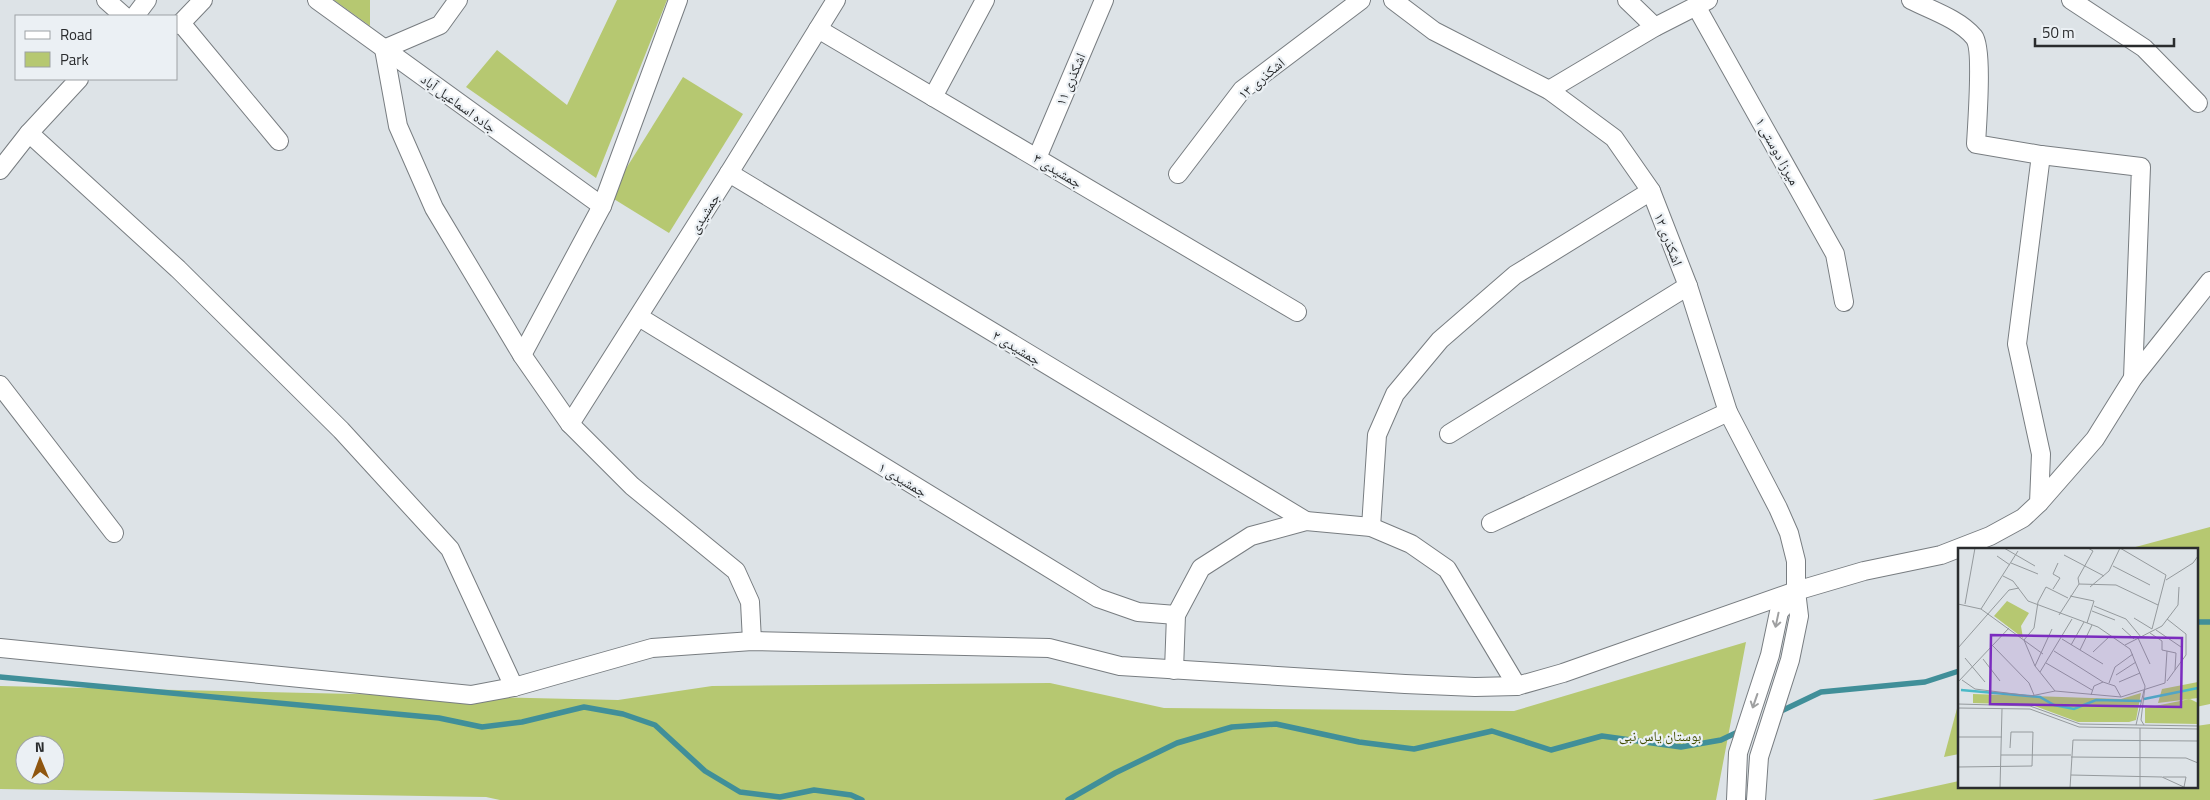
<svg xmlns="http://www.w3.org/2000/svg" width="2210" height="800" font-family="'Titillium Web','Noto Naskh Arabic',sans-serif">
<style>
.green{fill:#b6c871;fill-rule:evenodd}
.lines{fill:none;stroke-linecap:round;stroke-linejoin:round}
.stream{stroke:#408f99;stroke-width:5.5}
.minor-casing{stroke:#787d81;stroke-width:20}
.minor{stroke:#fff;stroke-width:18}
.oneway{stroke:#9fa0a1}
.labels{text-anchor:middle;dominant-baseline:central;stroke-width:4.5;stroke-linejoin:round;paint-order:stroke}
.street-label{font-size:14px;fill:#2a2c2e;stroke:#ebf0f4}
.park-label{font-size:14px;fill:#414c00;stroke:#ebf0f4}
.inset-river{fill:none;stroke:#4ab9c7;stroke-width:2.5}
.inset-road{fill:none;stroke:#959a9d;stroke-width:1}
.view{fill:#7b2cbf;fill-opacity:0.15;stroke:#7b2cbf;stroke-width:2.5}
.inset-edge{fill:none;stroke:#2a2c2e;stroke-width:2.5}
</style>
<rect width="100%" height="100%" fill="#dde3e7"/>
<g class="green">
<polygon points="334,0 370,0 370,26"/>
<polygon points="617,0 667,0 596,178 466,87 497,50 567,105"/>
<polygon points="683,77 743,114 669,233 609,196"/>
<polygon points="2210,527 2210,704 2196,707 2196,549 2128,549"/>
<path d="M1746 642 1716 800H500L486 797 0 789V686L618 700 712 686 1050 683 1164 708 1514 711ZM25 745H55V775H25Z"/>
<polygon points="1959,701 1959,754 1944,757"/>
<polygon points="2210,724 2210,800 1872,800 1959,781 1959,786 2196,786 2196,726"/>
</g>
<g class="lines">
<g class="stream">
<polyline points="2196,622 2210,622"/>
<polyline points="0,677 439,718 482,727 522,722 584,707 623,714 655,725 705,771 740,792 780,797 814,790 851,795 862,800"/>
<polyline points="1777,713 1821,692 1925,682 1959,671"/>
<polyline points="1068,800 1115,773 1177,743 1232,727 1276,724 1359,742 1414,749 1492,731 1551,750 1602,736 1681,747 1721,740 1742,730"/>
</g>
<g class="minor-casing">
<g id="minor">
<polyline points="106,0 124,16"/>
<polyline points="317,0 602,206"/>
<polyline points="458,0 440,25 384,49 398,126 434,208 522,355 570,424 632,486 736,571 750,602 752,641"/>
<polyline points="1393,0 1434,31 1549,90 1614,138 1651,191 1688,286 1728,412 1778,508 1789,533 1796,561 1796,591 1799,616 1790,660 1759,757 1756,800"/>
<polyline points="1627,0 1655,27"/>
<path d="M1911 0C1931 10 1959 19 1974 37 1983 48 1977 126 1976 144L2041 155 2141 167 2133 378"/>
<polyline points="2071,0 2144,48 2198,103"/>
<polyline points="1696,6 1835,254 1844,302"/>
<polyline points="135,16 147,0"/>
<polyline points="181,23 279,141"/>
<polyline points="176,25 181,23 203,0"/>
<polyline points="818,29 1297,312"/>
<polyline points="1549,90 1655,27 1708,0"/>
<polyline points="933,97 985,0"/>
<polyline points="29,133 178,269 341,430 450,549 514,687"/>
<polyline points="1037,158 1104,0"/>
<polyline points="0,170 29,133 79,79"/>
<polyline points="729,173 1306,521"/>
<polyline points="1178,174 1242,90 1361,0"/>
<polyline points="639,317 1098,598 1138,612 1176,615"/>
<polyline points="522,355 602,206 678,0"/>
<polyline points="0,385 114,533"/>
<polyline points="570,424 729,173 836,0"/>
<polyline points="1449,434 1688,286"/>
<polyline points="2039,503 2095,439 2133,378 2210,281"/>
<polyline points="1491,523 1728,412"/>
<polyline points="1371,527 1377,435 1395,394 1440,340 1515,275 1651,191"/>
<polyline points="0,648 471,695 514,687 652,648 752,641 1049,648 1120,666 1405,684 1475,687 1517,686 1563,673 1796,591 1864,571 1941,555 1990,536 2023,518 2039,503 2041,454 2017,344 2041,155"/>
<polyline points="1174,670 1176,615 1201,568 1251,536 1306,521 1371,527 1411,544 1447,569 1517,686"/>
<polyline points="1736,800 1738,753 1770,655 1779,612 1796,591"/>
</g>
</g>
<use href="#minor" class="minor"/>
</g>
<defs><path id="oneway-shaft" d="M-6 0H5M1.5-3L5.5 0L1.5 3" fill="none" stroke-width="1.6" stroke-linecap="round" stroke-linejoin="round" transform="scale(1.25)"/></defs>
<g class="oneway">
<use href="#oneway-shaft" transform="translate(1777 620) rotate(102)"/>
<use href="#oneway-shaft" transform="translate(1755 701) rotate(109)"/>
</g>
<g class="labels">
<g class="street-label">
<text transform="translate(1261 78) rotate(-40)">اشکذری ۱۳</text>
<text transform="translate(1070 79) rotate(-67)">اشکذری ۱۱</text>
<text transform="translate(459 103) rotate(36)">جاده اسماعیل آباد</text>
<text transform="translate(1778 151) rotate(61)">میرزا دوستی ۱</text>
<text transform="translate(1058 170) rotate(31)">جمشیدی ۳</text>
<text transform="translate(704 213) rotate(-58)">جمشیدی</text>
<text transform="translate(1669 239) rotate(69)">اشکذری ۱۲</text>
<text transform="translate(1017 347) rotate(31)">جمشیدی ۲</text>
<text transform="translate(903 479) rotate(31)">جمشیدی ۱</text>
</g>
<g class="park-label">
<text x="1660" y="735">بوستان یاس نبی</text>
</g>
</g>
<g transform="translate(1958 548)">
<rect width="240" height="240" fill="#dde3e7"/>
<path d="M49 53 71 65 63 78 65 90 36 68ZM240 134V150L200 155 204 141ZM183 145 178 172 171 174H120L74 157 15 155V146L163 151ZM232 151 240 155V176L187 175V160Z" fill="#b6c871"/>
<path class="inset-river" d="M3 142 82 149 96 157 116 161 138 152 183 153M186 151 240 140"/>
<path class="inset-road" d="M46 0 77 18M106 7 146 28M39 8 52 17M53 15 80 26M155 18 192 37M45 28 55 33 70 53 140 79 172 101 187 138 183 172 186 177M208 32 235 15 240 8M121 36 158 37 200 57M121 36 120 30 135 3 130 0M132 39 151 23 162 0 208 27 194 81M95 41 102 30 95 26 100 15M112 48 136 53 129 75M0 56 23 61 85 106M7 56 17 0M136 58 168 71 183 89M23 61 60 3M134 63 157 72M101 67 121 36M176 70 194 81M164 80 176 91M198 82 223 99M192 85 204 93V102L218 105 217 122M180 90 192 116M104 91 145 116M113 97 126 74M167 97 204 78 220 57 221 39M35 98 71 135 76 147M0 100 51 42 61 40M122 102 134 77M96 103 145 134M135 104 152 88M7 110 27 134M25 111 42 133M88 115 134 142M77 118 94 81M82 124 114 71M158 127 178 114M4 132 17 141 73 148 97 143 163 149 207 135 209 103M209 133 228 107V86L209 71M0 134 51 80M161 134 182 125M151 135 157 119 175 106M97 143 77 118 66 92 76 80 80 54 88 39 110 50M133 147 136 138 145 134 157 138 163 149M0 156 72 158 122 176 240 178M0 160 72 161 121 179 240 181M178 177 186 142M0 189H44M43 207H113M113 209 228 210 240 215M0 219 74 218 75 184H53L52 200M113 227 204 229 228 240M205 229H228L226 239M42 240 44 161M112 240 115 192 240 193M182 240V180"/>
<path class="view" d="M33 87 224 90 223 159 32 156Z"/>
<rect width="240" height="240" class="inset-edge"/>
</g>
<rect x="15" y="15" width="162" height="65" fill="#ebf0f4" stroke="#9ea2a5"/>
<rect x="25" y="31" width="25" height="8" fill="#ffffff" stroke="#9ea2a5"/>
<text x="60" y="40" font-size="15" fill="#2a2c2e">Road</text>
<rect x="25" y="52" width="25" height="15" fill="#b6c871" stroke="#9ea2a5"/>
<text x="60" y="65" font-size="15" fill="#2a2c2e">Park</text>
<g transform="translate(40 760) rotate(359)"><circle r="24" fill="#ebf0f4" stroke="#9ea2a5"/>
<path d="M0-4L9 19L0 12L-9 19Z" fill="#8f5610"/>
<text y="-8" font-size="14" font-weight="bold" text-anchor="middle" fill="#2a2c2e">N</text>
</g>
<path d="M2035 38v8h139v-8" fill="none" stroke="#2a2c2e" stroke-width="2.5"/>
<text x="2042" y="38" font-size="15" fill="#2a2c2e" stroke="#ebf0f4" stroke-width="4" paint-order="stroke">50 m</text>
</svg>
